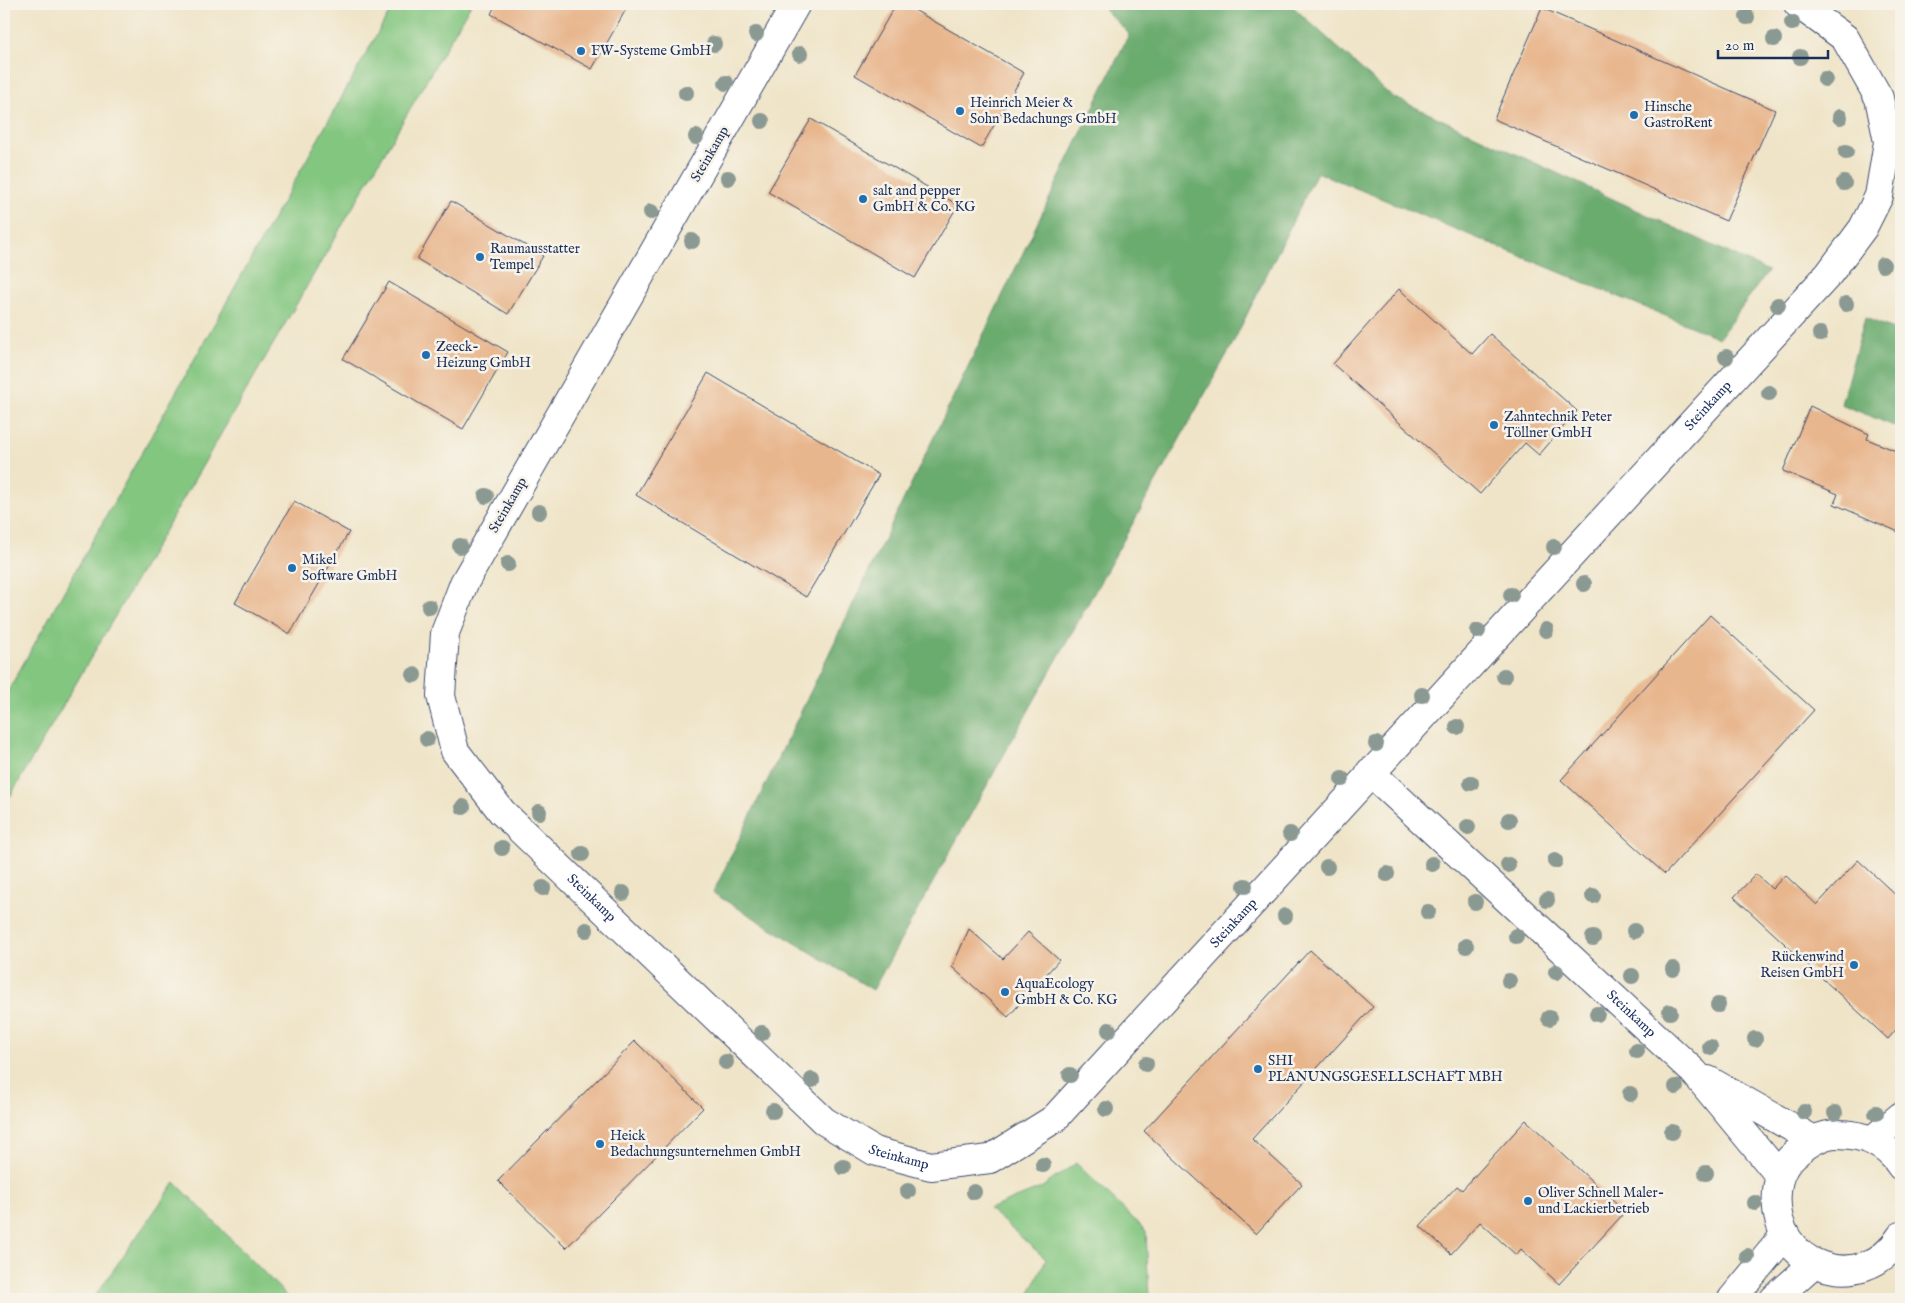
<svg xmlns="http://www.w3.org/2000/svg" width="1905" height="1303" font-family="'IM FELL English',serif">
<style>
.green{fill:#83c680;stroke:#4f7a6f}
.forest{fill:#6aab6e;stroke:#426d66}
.building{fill:#e8b68d}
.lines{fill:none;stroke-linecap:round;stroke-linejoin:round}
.minor-casing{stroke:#3b4a6e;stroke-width:30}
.minor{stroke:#fff;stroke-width:28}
.tree{fill:#8b9993}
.poi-dot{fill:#1f6fb2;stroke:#f7f3e8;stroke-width:2}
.labels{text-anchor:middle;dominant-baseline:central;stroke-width:5;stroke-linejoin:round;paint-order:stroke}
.poi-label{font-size:14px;fill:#1b2f5e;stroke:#f7f3e8;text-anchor:start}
.street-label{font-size:14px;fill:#1b2f5e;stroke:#f7f3e8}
</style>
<rect width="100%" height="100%" fill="#f7f3e8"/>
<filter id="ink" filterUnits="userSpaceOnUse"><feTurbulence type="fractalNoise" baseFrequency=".02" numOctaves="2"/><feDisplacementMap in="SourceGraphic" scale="10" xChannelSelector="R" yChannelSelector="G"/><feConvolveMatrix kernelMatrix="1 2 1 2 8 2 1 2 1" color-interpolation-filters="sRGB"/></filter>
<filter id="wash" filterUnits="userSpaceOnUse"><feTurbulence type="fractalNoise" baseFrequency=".0096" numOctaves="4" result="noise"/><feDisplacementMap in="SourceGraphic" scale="20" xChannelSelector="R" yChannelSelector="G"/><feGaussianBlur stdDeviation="1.12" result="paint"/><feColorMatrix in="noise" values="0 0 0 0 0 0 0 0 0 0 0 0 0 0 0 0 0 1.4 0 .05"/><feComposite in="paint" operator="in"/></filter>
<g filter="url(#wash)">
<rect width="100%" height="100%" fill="#efe4c7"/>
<g class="green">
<polygon points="394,4 471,4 4,807 4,698"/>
<polygon points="1076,1163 1146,1231 1149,1299 1027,1299 1046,1259 989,1209 1041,1188"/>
<polygon points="175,1182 290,1299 93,1299"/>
</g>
<g class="forest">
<polygon points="1099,4 1290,4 1391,96 1768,271 1719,338 1317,172 1231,347 873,990 713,893 1129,34"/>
<polygon points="1865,318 1901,332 1901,429 1841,404"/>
</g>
<g id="blocks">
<g class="building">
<polygon points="496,4 629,4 592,69 491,14"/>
<polygon points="896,4 904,4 1024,73 981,148 855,75"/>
<polygon points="1542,8 1775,110 1726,221 1494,119"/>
<polygon points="811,119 958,205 915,278 768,192"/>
<polygon points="451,201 543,256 508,314 417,259"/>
<polygon points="389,282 508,352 463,429 343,359"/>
<polygon points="1399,289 1472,354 1490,334 1577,411 1539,455 1525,443 1480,494 1333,364"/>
<polygon points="708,373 879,475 806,597 636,495"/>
<polygon points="1810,406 1869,434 1867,439 1901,453 1901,533 1834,504 1838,494 1783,471"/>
<polygon points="294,501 349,532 290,634 235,603"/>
<polygon points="1710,615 1814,710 1665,874 1561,780"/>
<polygon points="1858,860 1901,900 1901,1024 1888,1039 1734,897 1756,874 1772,889 1785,875 1817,905"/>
<polygon points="969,929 1003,959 1028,932 1059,960 1008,1017 952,967"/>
<polygon points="1310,950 1373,1007 1252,1139 1302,1184 1256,1234 1144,1131"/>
<polygon points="635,1041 703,1108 566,1248 498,1181"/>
<polygon points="1526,1120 1625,1212 1559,1284 1521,1249 1516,1255 1480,1222 1451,1254 1420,1226 1457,1186 1462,1190"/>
</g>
</g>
</g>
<g filter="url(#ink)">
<use href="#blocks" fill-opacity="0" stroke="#3b4a6e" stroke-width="1"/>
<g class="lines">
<g class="minor-casing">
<g id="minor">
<path id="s1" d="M796 4 464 583 445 633 441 696 455 751 502 812 824 1121 874 1151 931 1166 990 1159 1054 1119 1828 275 1863 228 1879 196 1888 142 1879 98 1845 38 1798 4"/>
<path id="s2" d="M1370 772 1694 1072 1779 1175"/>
<polyline points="1708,1080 1814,1140"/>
<polyline points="1872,1140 1901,1116"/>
<path d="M1901 1166C1886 1143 1864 1134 1837 1134 1822 1134 1810 1142 1799 1151 1785 1161 1778 1175 1777 1192 1770 1267 1862 1299 1901 1236"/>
<polyline points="1732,1299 1784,1236"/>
<polyline points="1774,1299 1814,1263"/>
</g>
</g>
<use href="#minor" class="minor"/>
</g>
<g class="tree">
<circle cx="1747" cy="17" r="8"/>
<circle cx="1792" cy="23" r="8"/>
<circle cx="756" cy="34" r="8"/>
<circle cx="1774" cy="39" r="8"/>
<circle cx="714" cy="44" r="8"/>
<circle cx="800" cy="54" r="8"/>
<circle cx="1800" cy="57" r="8"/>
<circle cx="1825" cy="79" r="8"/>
<circle cx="726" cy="83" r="8"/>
<circle cx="686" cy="93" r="8"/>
<circle cx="1840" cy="117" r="8"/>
<circle cx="762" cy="121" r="8"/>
<circle cx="696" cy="137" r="8"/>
<circle cx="1846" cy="152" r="8"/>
<circle cx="728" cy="178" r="8"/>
<circle cx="1844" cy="183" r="8"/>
<circle cx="651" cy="212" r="8"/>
<circle cx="692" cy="241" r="8"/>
<circle cx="1883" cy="265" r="8"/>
<circle cx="1846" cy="304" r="8"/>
<circle cx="1778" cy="305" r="8"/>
<circle cx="1820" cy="334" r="8"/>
<circle cx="1726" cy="357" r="8"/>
<circle cx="1769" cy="393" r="8"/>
<circle cx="486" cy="496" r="8"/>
<circle cx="539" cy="512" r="8"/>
<circle cx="460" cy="546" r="8"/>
<circle cx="1554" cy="547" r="8"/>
<circle cx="508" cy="564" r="8"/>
<circle cx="1584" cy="584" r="8"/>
<circle cx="1511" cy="595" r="8"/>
<circle cx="429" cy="607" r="8"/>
<circle cx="1546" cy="630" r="8"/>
<circle cx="1478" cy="631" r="8"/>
<circle cx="414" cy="675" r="8"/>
<circle cx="1504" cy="676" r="8"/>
<circle cx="1422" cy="695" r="8"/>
<circle cx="1457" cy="727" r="8"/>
<circle cx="427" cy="739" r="8"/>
<circle cx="1376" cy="744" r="8"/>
<circle cx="1342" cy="779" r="8"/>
<circle cx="1471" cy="783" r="8"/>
<circle cx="463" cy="807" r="8"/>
<circle cx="539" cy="812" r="8"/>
<circle cx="1509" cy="820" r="8"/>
<circle cx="1468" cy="827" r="8"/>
<circle cx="1290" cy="834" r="8"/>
<circle cx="502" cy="848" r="8"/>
<circle cx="582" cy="854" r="8"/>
<circle cx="1555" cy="861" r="8"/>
<circle cx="1432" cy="864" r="8"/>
<circle cx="1508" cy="865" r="8"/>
<circle cx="1327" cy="867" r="8"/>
<circle cx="1387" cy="874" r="8"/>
<circle cx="1245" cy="886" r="8"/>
<circle cx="543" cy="888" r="8"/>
<circle cx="623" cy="893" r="8"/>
<circle cx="1593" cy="896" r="8"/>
<circle cx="1547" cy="900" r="8"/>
<circle cx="1475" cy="902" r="8"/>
<circle cx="1428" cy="912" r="8"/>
<circle cx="1285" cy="916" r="8"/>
<circle cx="586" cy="930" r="8"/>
<circle cx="1634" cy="931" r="8"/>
<circle cx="1516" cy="936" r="8"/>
<circle cx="1593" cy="938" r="8"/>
<circle cx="1466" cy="946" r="8"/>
<circle cx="1673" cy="969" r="8"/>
<circle cx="1556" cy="972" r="8"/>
<circle cx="1632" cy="976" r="8"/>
<circle cx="1509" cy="981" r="8"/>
<circle cx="1718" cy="1005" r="8"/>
<circle cx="1670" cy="1012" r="8"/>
<circle cx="1597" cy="1014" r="8"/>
<circle cx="1549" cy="1018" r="8"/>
<circle cx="1109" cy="1030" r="8"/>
<circle cx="762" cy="1033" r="8"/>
<circle cx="1755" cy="1039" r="8"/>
<circle cx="1710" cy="1047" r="8"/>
<circle cx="1637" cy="1051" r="8"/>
<circle cx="726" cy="1062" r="8"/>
<circle cx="1146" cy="1064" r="8"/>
<circle cx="1070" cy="1075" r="8"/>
<circle cx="812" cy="1080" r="8"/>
<circle cx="1676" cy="1087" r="8"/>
<circle cx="1630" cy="1094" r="8"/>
<circle cx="1106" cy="1109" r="8"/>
<circle cx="773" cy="1111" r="8"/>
<circle cx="1804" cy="1112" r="8"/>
<circle cx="1835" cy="1113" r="8"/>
<circle cx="1876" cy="1113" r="8"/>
<circle cx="1672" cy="1132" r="8"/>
<circle cx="1043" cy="1165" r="8"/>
<circle cx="843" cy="1167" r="8"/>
<circle cx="1706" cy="1173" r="8"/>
<circle cx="908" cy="1191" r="8"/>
<circle cx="974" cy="1192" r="8"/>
<circle cx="1755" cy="1203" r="8"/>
<circle cx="1747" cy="1256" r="8"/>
</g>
</g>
<g class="poi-dot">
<circle cx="581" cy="51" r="5"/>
<circle cx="960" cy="111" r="5"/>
<circle cx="1634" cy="115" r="5"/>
<circle cx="863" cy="199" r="5"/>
<circle cx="480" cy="257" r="5"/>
<circle cx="426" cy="355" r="5"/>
<circle cx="1494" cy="425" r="5"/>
<circle cx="292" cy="568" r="5"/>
<circle cx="1854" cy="965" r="5"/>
<circle cx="1005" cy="992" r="5"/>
<circle cx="1258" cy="1069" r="5"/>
<circle cx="600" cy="1144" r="5"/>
<circle cx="1528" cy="1201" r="5"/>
</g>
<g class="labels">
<g class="poi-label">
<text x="591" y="51">FW-Systeme GmbH</text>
<text x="970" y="103">Heinrich Meier &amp;<tspan x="970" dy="16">Sohn Bedachungs GmbH</tspan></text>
<text x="1644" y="107">Hinsche<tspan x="1644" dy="16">GastroRent</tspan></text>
<text x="873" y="191">salt and pepper<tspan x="873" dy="16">GmbH &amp; Co. KG</tspan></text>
<text x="490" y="249">Raumausstatter<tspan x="490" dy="16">Tempel</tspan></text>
<text x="436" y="347">Zeeck-<tspan x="436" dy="16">Heizung GmbH</tspan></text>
<text x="1504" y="417">Zahntechnik Peter<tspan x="1504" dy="16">Töllner GmbH</tspan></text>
<text x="302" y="560">Mikel<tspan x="302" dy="16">Software GmbH</tspan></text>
<text x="1844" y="957" text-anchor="end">Rückenwind<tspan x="1844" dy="16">Reisen GmbH</tspan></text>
<text x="1015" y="984">AquaEcology<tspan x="1015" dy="16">GmbH &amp; Co. KG</tspan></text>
<text x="1268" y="1061">SHI<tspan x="1268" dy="16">PLANUNGSGESELLSCHAFT MBH</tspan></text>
<text x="610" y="1136">Heick<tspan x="610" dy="16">Bedachungsunternehmen GmbH</tspan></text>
<text x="1538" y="1193">Oliver Schnell Maler-<tspan x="1538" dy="16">und Lackierbetrieb</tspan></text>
</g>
<g class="street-label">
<text transform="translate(710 154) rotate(-60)">Steinkamp</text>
<text stroke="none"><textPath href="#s1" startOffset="2584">Steinkamp</textPath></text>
<text transform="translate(508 505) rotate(-60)">Steinkamp</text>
<text stroke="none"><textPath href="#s1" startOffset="1042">Steinkamp</textPath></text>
<text stroke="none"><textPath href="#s1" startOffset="1882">Steinkamp</textPath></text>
<text stroke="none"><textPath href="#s2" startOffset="356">Steinkamp</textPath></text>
<text stroke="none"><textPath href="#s1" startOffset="1448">Steinkamp</textPath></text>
</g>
</g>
<rect width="1905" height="1303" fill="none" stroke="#f7f3e8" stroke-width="20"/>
<path d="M1718 50v8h110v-8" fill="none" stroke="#1b2f5e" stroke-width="2.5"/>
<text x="1725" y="50" font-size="15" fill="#1b2f5e" stroke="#f7f3e8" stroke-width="4" paint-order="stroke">20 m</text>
</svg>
